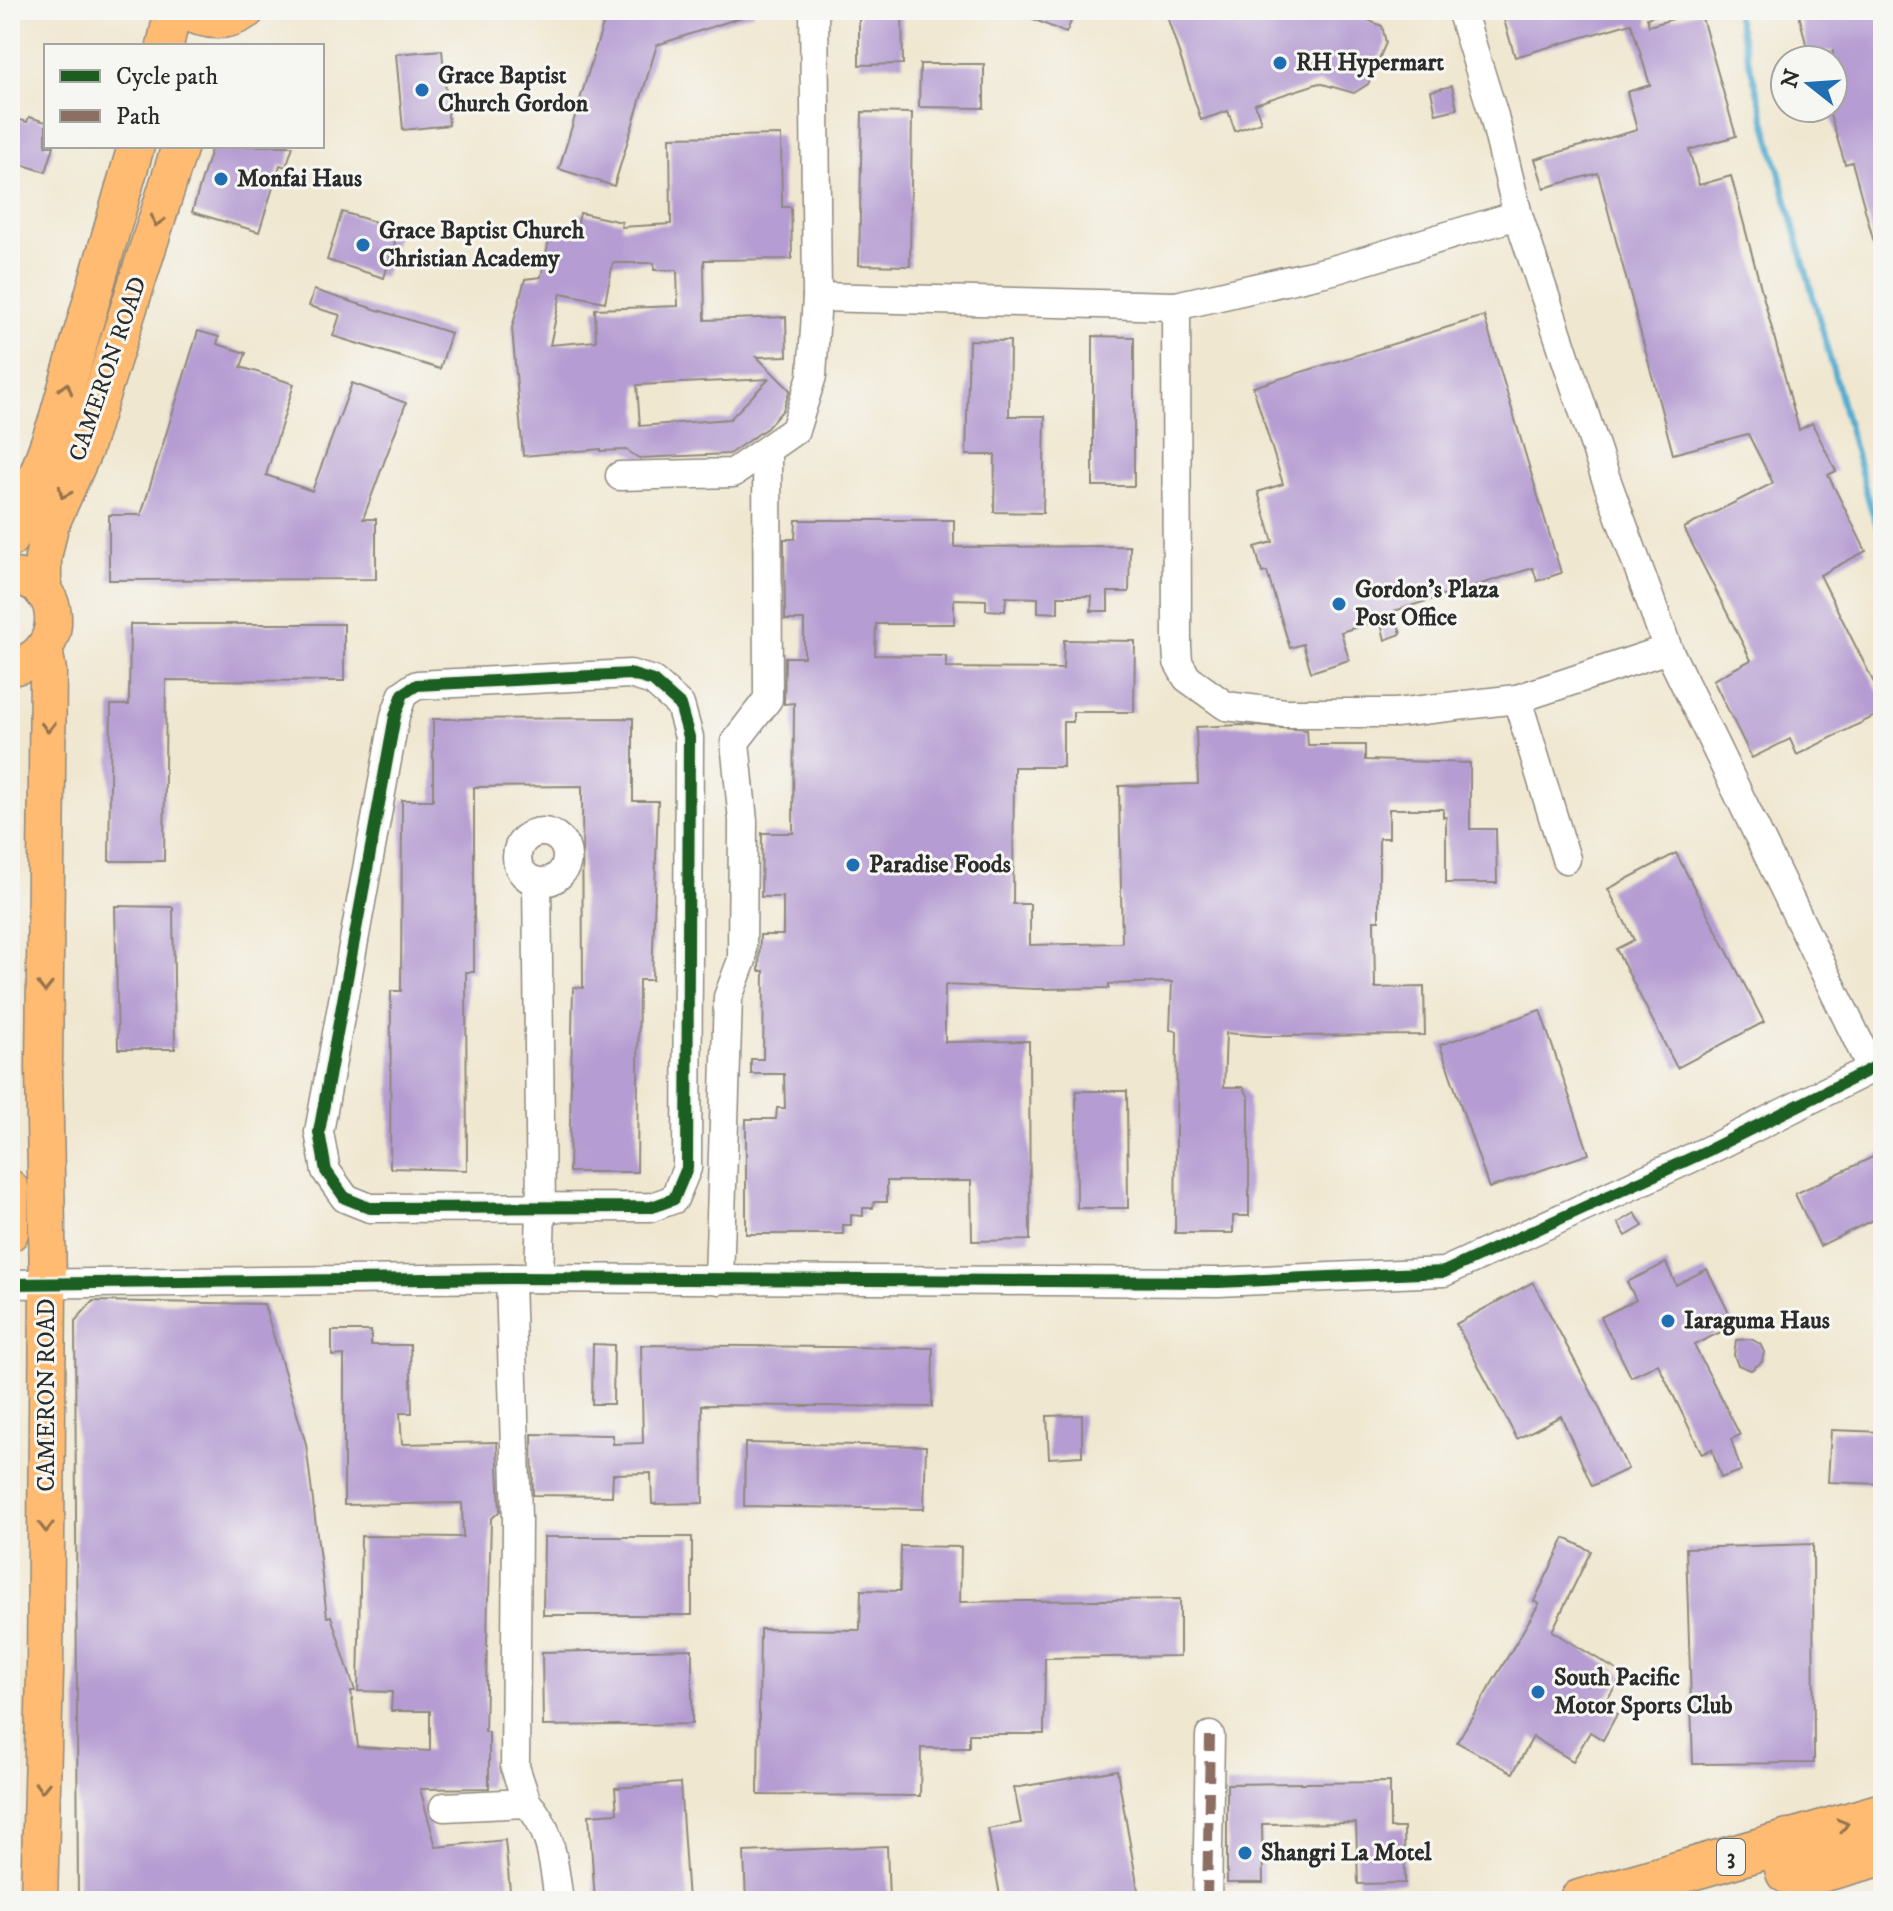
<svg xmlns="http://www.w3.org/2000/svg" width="1893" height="1911" font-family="'IM FELL DW Pica',serif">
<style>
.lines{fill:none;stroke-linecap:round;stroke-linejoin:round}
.stream{stroke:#52accf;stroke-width:6}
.building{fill:#b59cd2;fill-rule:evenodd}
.minor-casing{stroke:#8e897e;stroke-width:31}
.major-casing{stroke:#8e897e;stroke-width:39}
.highway-casing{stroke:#8e897e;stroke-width:45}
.minor{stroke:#fff;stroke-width:28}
.major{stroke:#ffbb71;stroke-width:36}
.highway{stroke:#ffbb71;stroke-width:42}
.quiet{stroke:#8d6e63;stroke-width:10;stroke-dasharray:20 10;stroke-linecap:butt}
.cycleway-casing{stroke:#f6f6f2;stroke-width:17}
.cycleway{stroke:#1b5e20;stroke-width:12}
.oneway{stroke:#95734e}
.poi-dot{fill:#1f6fb2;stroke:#f6f6f2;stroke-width:3}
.labels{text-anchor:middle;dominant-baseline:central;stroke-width:6;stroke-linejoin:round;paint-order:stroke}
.shield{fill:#f6f6f2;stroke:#686867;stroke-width:2}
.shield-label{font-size:22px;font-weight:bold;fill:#2b2b2b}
.poi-label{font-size:24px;font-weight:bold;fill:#2b2b2b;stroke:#f6f6f2;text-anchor:start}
.street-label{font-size:24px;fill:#2b2b2b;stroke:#f6f6f2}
</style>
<rect width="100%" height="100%" fill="#f6f6f2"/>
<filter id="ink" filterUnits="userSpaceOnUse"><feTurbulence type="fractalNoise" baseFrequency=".0125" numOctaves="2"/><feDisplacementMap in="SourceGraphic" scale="16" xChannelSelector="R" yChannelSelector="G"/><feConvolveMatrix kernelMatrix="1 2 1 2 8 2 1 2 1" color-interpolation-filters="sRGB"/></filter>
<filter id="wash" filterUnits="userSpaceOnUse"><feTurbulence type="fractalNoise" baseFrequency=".006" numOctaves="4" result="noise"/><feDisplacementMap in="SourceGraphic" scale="32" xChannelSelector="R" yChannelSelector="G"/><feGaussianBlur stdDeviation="1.8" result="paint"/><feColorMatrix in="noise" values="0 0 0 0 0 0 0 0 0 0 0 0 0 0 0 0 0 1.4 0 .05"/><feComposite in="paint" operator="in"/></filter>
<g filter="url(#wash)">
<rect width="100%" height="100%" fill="#f0e7d0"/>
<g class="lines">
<polyline class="stream" points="1735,10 1871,509 1883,541"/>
</g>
<g id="blocks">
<g class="building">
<polygon points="572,10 753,10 754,13 657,45 614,186 559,169 603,24 571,14"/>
<polygon points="859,10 902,10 903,64 859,65"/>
<polygon points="1012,10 1076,10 1066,33"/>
<polygon points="1165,10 1344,10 1382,26 1386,43 1368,84 1354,93 1319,83 1255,104 1261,122 1235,131 1228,111 1201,120"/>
<polygon points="1501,10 1659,10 1660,14 1647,18 1649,26 1700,11 1736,136 1689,150 1699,185 1731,176 1799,430 1812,423 1836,471 1828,475 1866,551 1820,575 1883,701 1883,712 1797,755 1790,739 1752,758 1713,680 1751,660 1684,528 1773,483 1748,434 1673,454 1598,173 1544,188 1535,159 1637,130 1627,92 1650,85 1631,23 1515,57"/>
<polygon points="1798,10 1883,10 1883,256 1878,257 1852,162 1845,164 1828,108 1833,108 1833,51 1809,57"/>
<polygon points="442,50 449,125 403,130 396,54"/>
<polygon points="920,64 984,64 984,108 919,107"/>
<polygon points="1452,86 1457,109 1436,114 1431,91"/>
<polygon points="862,112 912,113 910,266 859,265"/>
<polygon points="10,117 27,122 29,117 46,122 46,146 54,146 46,172 10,161"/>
<path d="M781 135 782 207H791L792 259 704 260 705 320 786 317 787 356 757 357 790 390 783 410 767 428 729 454 639 458 626 450 601 451V449L523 456 512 328 525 279 541 277 551 231 575 236 580 213 622 222 621 227 671 224 670 137ZM613 263H654V270H677L678 306 595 309 596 341 550 345 561 293 605 302ZM769 379 730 419 640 426 637 385Z"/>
<polygon points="212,146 293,146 286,167 280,165 259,232 192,212"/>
<polygon points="342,212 399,229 384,278 327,260"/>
<polygon points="314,290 451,333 440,369 333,336 340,315 309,306"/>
<polygon points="1484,316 1561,573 1537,581 1533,568 1394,611 1401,634 1385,640 1380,620 1341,632 1349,660 1311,672 1303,644 1290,648 1267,572 1262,573 1255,547 1273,542 1258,492 1283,484 1253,387"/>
<polygon points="198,331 219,337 217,344 246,353 241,367 294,384 266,475 312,491 352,383 406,403 363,519 376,519 376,579 109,580 109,515 141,515"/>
<polygon points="1093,336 1134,337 1134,486 1093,486"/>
<polygon points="969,340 1010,341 1009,416 1045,416 1043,513 994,512 995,455 966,455"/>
<polygon points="796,520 954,520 954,547 1130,546 1129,592 1108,592 1108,611 1091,611 1092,596 1058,596 1058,613 1038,612 1038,598 1006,597 1005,611 986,610 986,600 954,599 954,624 876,624 875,655 946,656 946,668 1063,669 1064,640 1135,641 1134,712 1073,712 1073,722 1063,722 1063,767 1014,767 1013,904 1030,904 1030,945 1122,943 1119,786 1198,784 1196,727 1242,725 1307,730 1308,745 1365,745 1365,760 1470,763 1470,829 1496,829 1497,883 1446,883 1446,817 1443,817 1443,809 1389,809 1389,838 1379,838 1379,920 1374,920 1375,988 1424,987 1425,1035 1264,1036 1226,1033 1224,1087 1243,1087 1249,1097 1249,1216 1233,1216 1233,1233 1175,1233 1177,1031 1170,1030 1172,982 1109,984 1109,988 1037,989 945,985 945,1042 1029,1041 1030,1240 972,1241 971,1181 887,1181 887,1202 874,1202 873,1208 863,1208 863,1216 851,1215 851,1225 843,1225 843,1234 746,1234 746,1119 776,1119 777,1108 785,1108 784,1074 751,1074 751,1059 763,1059 764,971 759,971 760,935 783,935 783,897 761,897 762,833 793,833 794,703 784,704 785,657 804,657 804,620 785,620 784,539 795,539"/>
<polygon points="130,624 344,624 344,681 166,680 164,861 109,861 111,705 129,705"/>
<polygon points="633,718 633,801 658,801 652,980 639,980 637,1172 569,1172 573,987 583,988 582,786 474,787 474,972 466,972 467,1170 390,1168 391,991 401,991 402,800 433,800 433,719"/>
<polygon points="1676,853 1764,1022 1677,1068 1616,949 1634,940 1608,889"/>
<polygon points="115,906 173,907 175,1049 118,1049"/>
<polygon points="1540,1010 1589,1154 1489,1188 1440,1045"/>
<polygon points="1076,1091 1127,1091 1128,1208 1077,1208"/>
<polygon points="1883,1152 1883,1215 1820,1246 1795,1194"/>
<polygon points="1635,1213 1643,1226 1626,1236 1618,1223"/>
<polygon points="1666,1263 1676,1285 1707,1269 1735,1325 1694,1345 1740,1435 1731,1439 1741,1471 1721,1478 1712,1449 1702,1454 1658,1364 1631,1377 1601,1317 1636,1300 1627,1282"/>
<polygon points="1533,1282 1597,1403 1628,1469 1592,1486 1561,1416 1517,1439 1456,1324"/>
<polygon points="93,1301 264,1304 306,1444 327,1617 331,1616 355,1691 351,1691 358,1747 430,1751 430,1711 391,1711 392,1692 358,1691 361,1536 463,1537 462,1503 344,1505 344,1355 332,1356 332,1331 371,1331 371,1345 410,1345 412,1413 400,1413 402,1444 497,1442 500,1511 491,1519 489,1599 488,1597 485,1732 489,1732 489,1788 420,1789 436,1847 505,1840 511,1901 78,1901 75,1321"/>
<polygon points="1751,1339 1760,1344 1764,1352 1762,1362 1751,1370 1738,1365 1734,1355 1736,1340"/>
<polygon points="593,1344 614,1345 613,1404 592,1404"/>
<polygon points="641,1345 933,1348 932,1407 702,1405 703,1503 652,1504 651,1473 613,1474 612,1496 533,1495 532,1434 613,1435 613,1444 643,1443"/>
<polygon points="1082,1415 1082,1456 1049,1458 1047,1416"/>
<polygon points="1831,1430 1883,1432 1882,1484 1828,1482"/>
<polygon points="745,1443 926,1446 924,1509 744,1506"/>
<polygon points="544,1537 692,1537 692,1615 543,1615"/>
<polygon points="1565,1538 1591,1551 1552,1631 1623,1674 1603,1706 1617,1714 1603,1740 1590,1732 1573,1761 1533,1737 1513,1773 1457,1742 1539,1604 1534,1601"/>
<polygon points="1813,1544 1814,1763 1693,1764 1686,1548"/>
<polygon points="901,1546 961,1547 960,1602 1180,1599 1180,1656 1045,1658 1044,1734 969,1734 969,1748 921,1748 920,1796 758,1795 760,1629 860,1630 861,1590 900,1591"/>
<polygon points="692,1649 692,1724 543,1726 542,1652"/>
<polygon points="1117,1770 1140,1901 1001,1901 988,1829 1021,1823 1014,1788"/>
<polygon points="1390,1782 1390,1828 1404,1828 1405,1883 1358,1884 1356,1823 1262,1824 1263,1883 1227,1883 1227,1784"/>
<polygon points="680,1783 688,1901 595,1901 589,1815 617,1813 615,1788"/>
<polygon points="887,1846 889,1901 746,1901 744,1852"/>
</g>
</g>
</g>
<g filter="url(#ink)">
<use href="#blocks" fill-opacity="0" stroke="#8e897e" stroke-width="2"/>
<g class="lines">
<g class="minor-casing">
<g id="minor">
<polyline points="1461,10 1494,116 1518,215 1605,476 1668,649 1866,1057 1869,1069"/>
<polyline points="817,297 1176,306 1333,270 1518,215"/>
<polyline points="1176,306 1177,646 1178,662 1187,678 1226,706 1285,713 1396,713 1517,699 1668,649"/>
<polyline points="620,476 733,473 795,430 812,376 817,297 814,10"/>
<polygon points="630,674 653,681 680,705 689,737 687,1168 674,1199 652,1207 370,1208 345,1198 326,1171 319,1132 395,716 403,694 417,685"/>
<polyline points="1517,699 1566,859"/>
<circle cx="542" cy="857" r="25"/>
<polyline points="537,882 541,1207 539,1278"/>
<polyline points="510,1278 517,1519 515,1767 527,1803"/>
<polyline points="719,1280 728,997 742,960 743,821 735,742 768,699 767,452"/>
<polyline points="10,1284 510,1278 1218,1282 1444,1272 1711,1149 1883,1063"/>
<path d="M444 1807 527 1803C552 1828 554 1867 559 1901"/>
<polyline points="1207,1901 1210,1736"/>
</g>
</g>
<g class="major-casing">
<g id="major">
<path d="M182 10C203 21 226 25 247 10"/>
<polyline points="165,46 173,10"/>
<polyline points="10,539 22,517 56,423 136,146"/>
<path d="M10 577C66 576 69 659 10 667"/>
<polyline points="43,592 43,558 50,526 84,450 180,146"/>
<polyline points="10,1188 10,1233"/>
<polyline points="39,1901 45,1672 48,1283 44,1068 48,671 44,649"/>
</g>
</g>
<g class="highway-casing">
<g id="highway">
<polyline points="1788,1840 1784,1861 1787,1872 1799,1877 1883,1854"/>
<polyline points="1580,1901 1883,1814"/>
</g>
</g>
<use href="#minor" class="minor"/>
<use href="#major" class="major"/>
<use href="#highway" class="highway"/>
<polyline class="quiet" points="1207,1901 1210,1736"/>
<g class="cycleway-casing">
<g id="cycleway">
<polygon points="630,674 653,681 680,705 689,737 687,1168 674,1199 652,1207 370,1208 345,1198 326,1171 319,1132 395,716 403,694 417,685"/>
<polyline points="10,1284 510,1278 1218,1282 1444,1272 1711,1149 1883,1063"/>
</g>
</g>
<use href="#cycleway" class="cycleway"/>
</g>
<defs><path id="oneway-chevron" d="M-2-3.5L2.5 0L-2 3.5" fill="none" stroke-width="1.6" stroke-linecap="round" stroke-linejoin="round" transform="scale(2)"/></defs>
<g class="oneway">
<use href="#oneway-chevron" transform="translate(157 221) rotate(107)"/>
<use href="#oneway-chevron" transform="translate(66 388) rotate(-74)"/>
<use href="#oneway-chevron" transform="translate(64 493) rotate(115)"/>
<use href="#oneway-chevron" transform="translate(48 727) rotate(91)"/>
<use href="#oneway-chevron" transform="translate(45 987) rotate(91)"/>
<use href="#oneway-chevron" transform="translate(46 1527) rotate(90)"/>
<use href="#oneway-chevron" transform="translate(42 1787) rotate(92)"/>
<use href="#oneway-chevron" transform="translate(1843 1825) rotate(-16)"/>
</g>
</g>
<g class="poi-dot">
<circle cx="1280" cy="63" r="8"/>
<circle cx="422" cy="90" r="8"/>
<circle cx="221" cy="179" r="8"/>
<circle cx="363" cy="245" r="8"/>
<circle cx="1339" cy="604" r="8"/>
<circle cx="853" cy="865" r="8"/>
<circle cx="1668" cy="1321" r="8"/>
<circle cx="1538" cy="1692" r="8"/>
<circle cx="1245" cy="1853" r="8"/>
</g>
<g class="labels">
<rect class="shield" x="1717" y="1839" width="28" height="36" rx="6"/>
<g class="shield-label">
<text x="1731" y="1857">3</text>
</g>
<g class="poi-label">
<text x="1296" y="63">RH Hypermart</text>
<text x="438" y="76">Grace Baptist<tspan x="438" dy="28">Church Gordon</tspan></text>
<text x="237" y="179">Monfai Haus</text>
<text x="379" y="231">Grace Baptist Church<tspan x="379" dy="28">Christian Academy</tspan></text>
<text x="1355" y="590">Gordon's Plaza<tspan x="1355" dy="28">Post Office</tspan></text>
<text x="869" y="865">Paradise Foods</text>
<text x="1684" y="1321">Iaraguma Haus</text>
<text x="1554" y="1678">South Pacific<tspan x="1554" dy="28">Motor Sports Club</tspan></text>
<text x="1261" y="1853">Shangri La Motel</text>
</g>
<g class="street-label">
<text transform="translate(108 369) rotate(-71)">CAMERON ROAD</text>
<text transform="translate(47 1395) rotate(-90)">CAMERON ROAD</text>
</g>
</g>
<rect width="1893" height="1911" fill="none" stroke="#f6f6f2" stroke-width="40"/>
<rect x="44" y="44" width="280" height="104" fill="#f6f6f2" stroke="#a5a5a2" stroke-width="2"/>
<rect x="60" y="70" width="40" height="12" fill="#1b5e20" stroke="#a5a5a2" stroke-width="2"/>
<text x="116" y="84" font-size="24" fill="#2b2b2b">Cycle path</text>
<rect x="60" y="110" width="40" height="12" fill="#8d6e63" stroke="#a5a5a2" stroke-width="2"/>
<text x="116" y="124" font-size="24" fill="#2b2b2b">Path</text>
<g transform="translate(1809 84) rotate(287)"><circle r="38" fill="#f6f6f2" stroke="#a5a5a2" stroke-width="2"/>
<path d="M0-6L14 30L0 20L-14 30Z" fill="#1f6fb2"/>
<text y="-12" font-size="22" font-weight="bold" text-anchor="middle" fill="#2b2b2b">N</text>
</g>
</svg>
